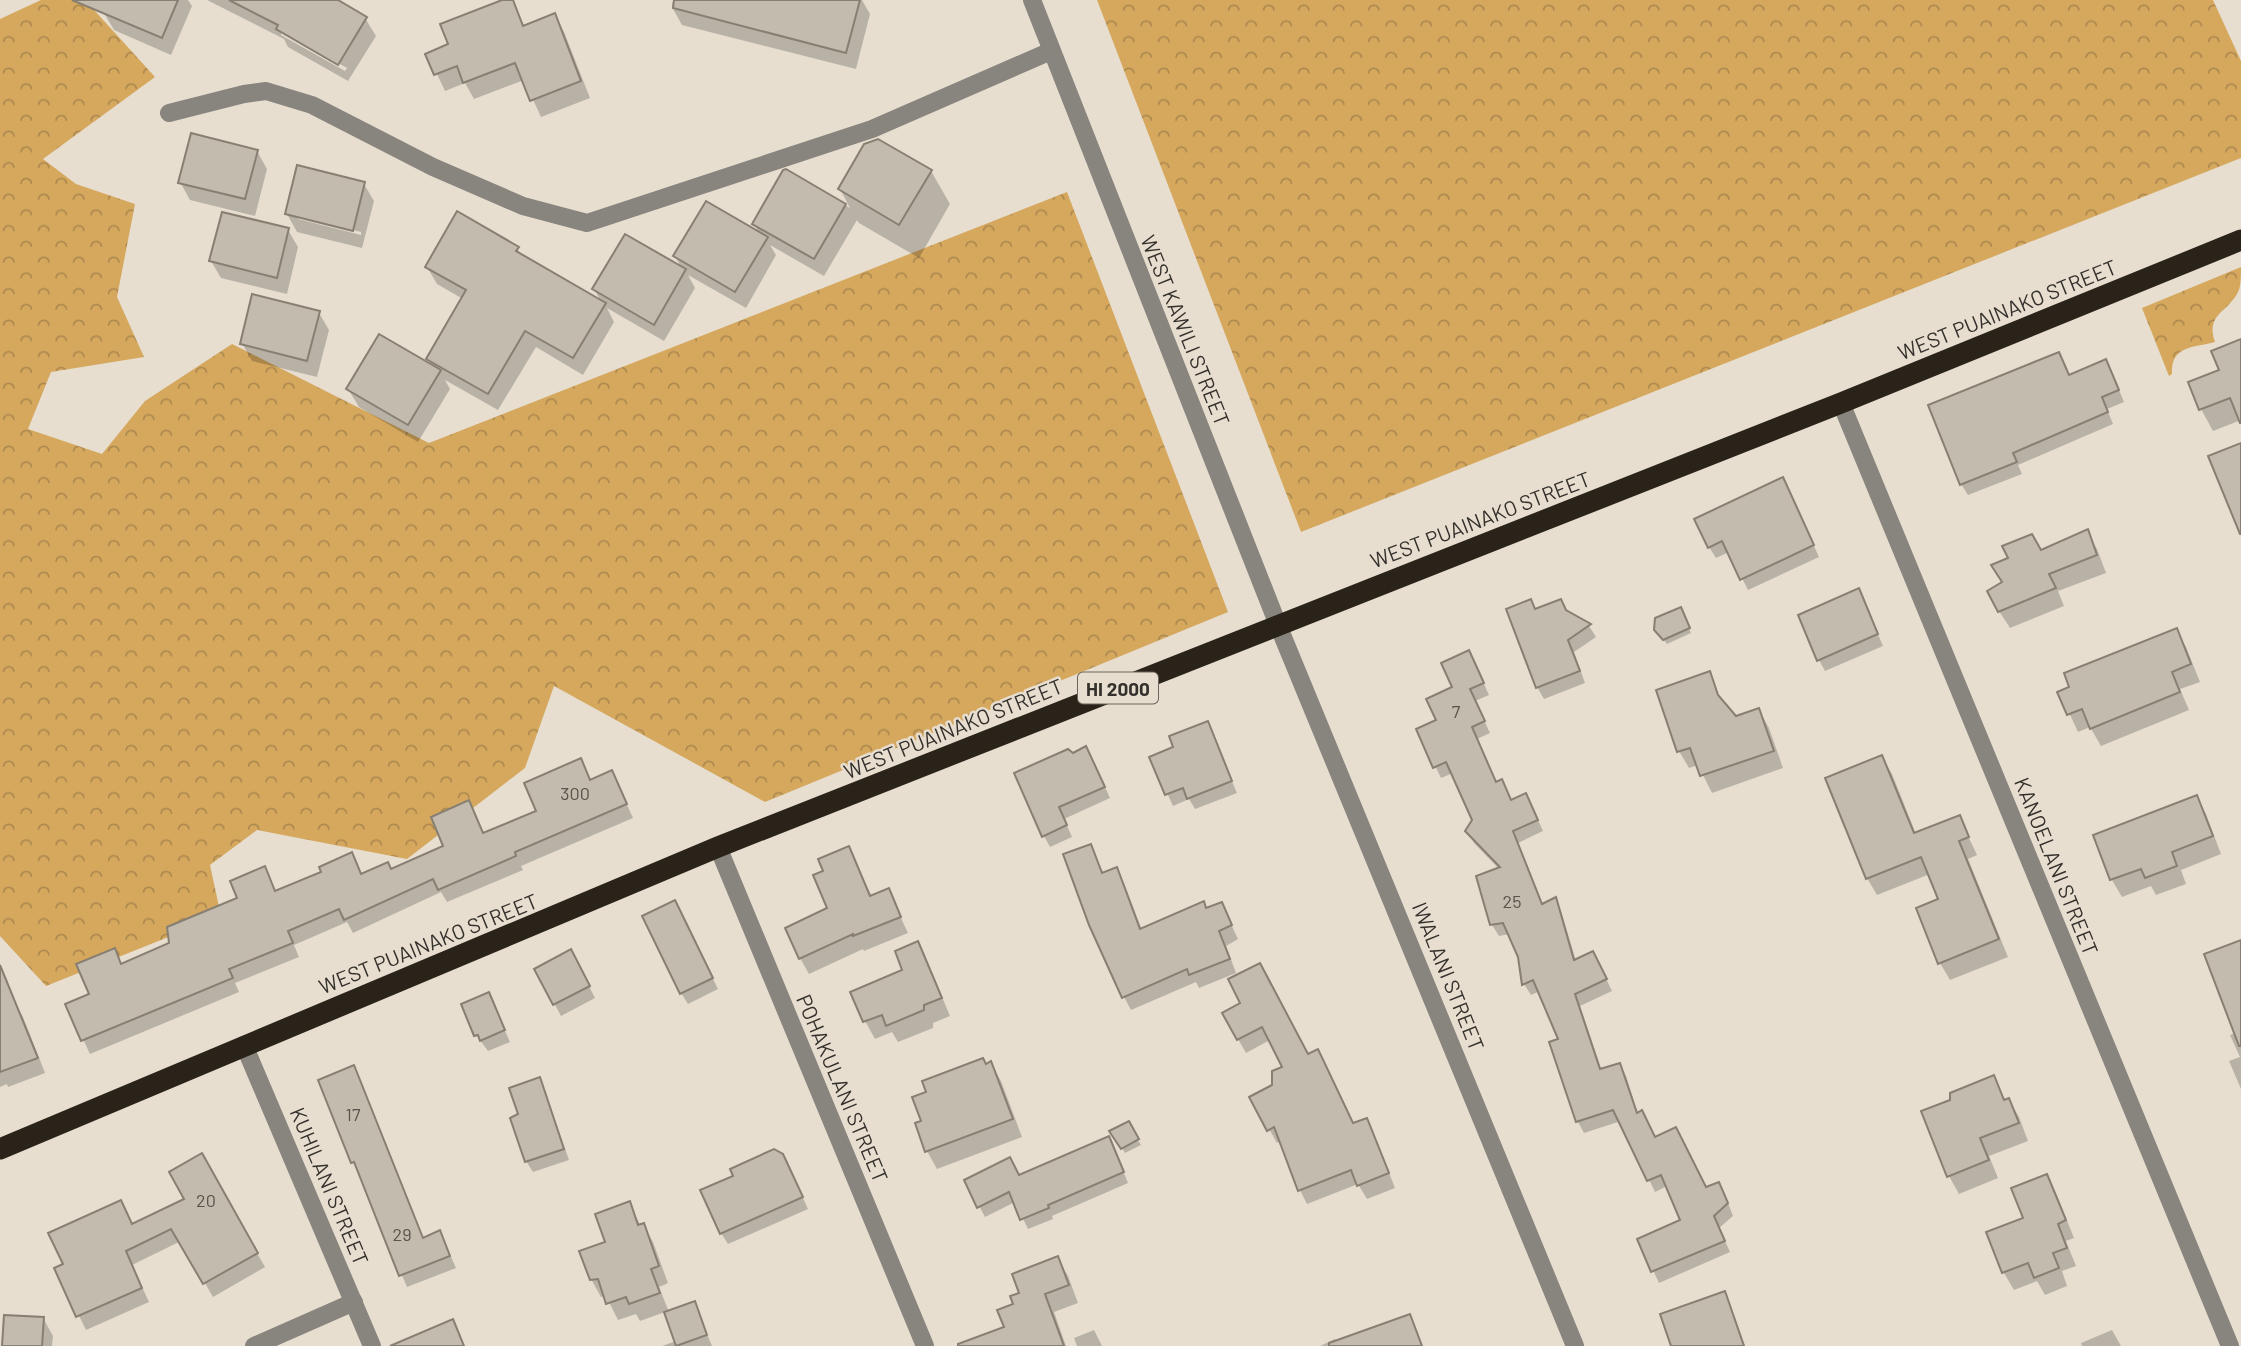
<svg xmlns="http://www.w3.org/2000/svg" width="2241" height="1346" font-family="Barlow,sans-serif">
<style>
.forest{fill:url(#forest-crowns)}
.shadow{fill:#0003;fill-rule:evenodd}
.building{fill:#c3bbad;stroke:#877f72;stroke-width:2}
.lines{fill:none;stroke-linecap:round;stroke-linejoin:round}
.minor{stroke:#88847e;stroke-width:18}
.highway{stroke:#2a2319;stroke-width:21}
.labels{text-anchor:middle;dominant-baseline:central;stroke-width:5;stroke-linejoin:round;paint-order:stroke}
.number-label{font-size:18px;fill:#58534c}
.shield{fill:#e7ded0;stroke:#6a645c;stroke-width:2}
.shield-label{font-size:19px;font-weight:bold;fill:#34302b}
.street-label{font-size:21px;fill:#34302b;stroke:#e7ded0}
</style>
<defs>
<pattern id="forest-crowns" width="20" height="18" patternUnits="userSpaceOnUse" patternTransform="scale(1.75)"><rect width="20" height="18" fill="#d5a85e"/><path d="M2 6a3 3 0 1 1 6 0M12 15a3 3 0 1 1 6 0" fill="none" stroke="#ae894e"/></pattern>
</defs>
<rect width="100%" height="100%" fill="#e7ded0"/>
<g class="forest">
<polygon points="41,0 85,0 155,77 43,159 76,184 135,204 117,297 144,357 51,372 28,429 102,454 145,401 232,344 429,443 1067,192 1228,612 765,802 554,686 525,768 407,859 257,830 210,865 221,916 46,986 0,936 0,19"/>
<polygon points="1097,0 2213,0 2241,61 2241,158 1301,532"/>
<path d="M2241 267C2241 274 2241 284 2239 290 2229 313 2205 313 2215 342 2193 348 2171 345 2172 374L2169 376 2142 308Z"/>
</g>
<g class="shadow">
<polygon points="109,0 188,0 192,6 171,55 114,30 104,13"/>
<path d="M207 0H337L365 18 376 36 348 81 288 47 284 39ZM281 31 347 68 345 71 281 35Z"/>
<polygon points="507,0 512,0 525,27 555,15 564,32 590,98 541,117 524,80 474,99 465,83 445,91 428,55 450,45"/>
<polygon points="673,0 862,0 870,14 856,69 682,25 672,7"/>
<polygon points="257,151 267,169 255,216 190,200 180,182"/>
<polygon points="786,171 850,208 840,189 931,171 950,204 919,258 859,223 857,220 824,276 770,245 776,255 746,308 688,275 695,288 664,341 607,308 614,322 583,375 536,347 498,410 445,380 450,389 418,442 359,407 348,389 433,368 428,359 463,299 437,284 427,267 517,248 523,258 602,303 594,289 682,269 675,256 760,234 754,224"/>
<path d="M364 184 374 201 362 248 297 232 287 214ZM298 216 361 232V235L298 219Z"/>
<polygon points="288,230 298,247 287,294 221,278 211,261"/>
<polygon points="319,313 329,330 317,377 252,361 242,343"/>
<polygon points="2241,341 2241,420 2213,431 2201,409 2221,371"/>
<polygon points="2059,354 2070,377 2112,373 2124,402 2107,409 2113,424 2018,465 2022,474 1968,495 1961,484"/>
<polygon points="1789,491 1819,557 1748,590 1729,552 1716,558 1709,547"/>
<polygon points="2087,532 2097,549 2106,573 2058,591 2064,606 2010,628 1999,611 2004,583 2041,552"/>
<polygon points="1864,602 1883,646 1825,671 1819,660"/>
<polygon points="1536,610 1568,613 1589,626 1596,637 1574,652 1585,683 1544,699 1537,687"/>
<polygon points="1683,614 1691,633 1667,644 1660,635"/>
<polygon points="2176,630 2186,647 2200,682 2180,689 2189,710 2101,746 2090,727 2078,732 2060,693"/>
<polygon points="1475,664 1489,695 1475,701 1490,733 1477,739 1496,783 1512,802 1532,807 1543,831 1518,843 1543,906 1555,900 1561,911 1576,961 1599,964 1612,991 1580,1006 1602,1071 1620,1065 1626,1076 1638,1114 1655,1139 1706,1189 1725,1195 1733,1216 1719,1228 1730,1252 1659,1283 1639,1240 1683,1221 1667,1186 1655,1192 1621,1121 1584,1133 1578,1122 1551,1043 1560,1040 1540,991 1531,995 1524,984 1520,957 1510,934 1499,936 1492,925 1499,869 1474,843 1467,831 1474,820 1453,773 1441,778 1418,730 1438,721 1454,688"/>
<polygon points="1709,674 1723,705 1735,718 1759,710 1769,728 1783,768 1712,793 1698,765 1689,768 1679,751"/>
<polygon points="1207,723 1237,793 1195,809 1189,799 1173,806 1151,758 1175,748"/>
<polygon points="1073,755 1092,760 1110,798 1064,819 1072,837 1050,847 1044,836"/>
<polygon points="1882,757 1892,774 1916,834 1959,817 1977,855 1968,859 2008,957 1950,980 1940,963 1941,900 1930,874 1877,895 1867,878"/>
<polygon points="580,760 591,781 612,772 633,818 521,866 523,870 447,902 441,892 353,933 347,922 294,945 299,957 235,983 239,992 90,1054 67,1005 92,995 114,950 122,965 171,944 239,899 264,869 276,893 324,873 351,854 362,876 391,871 445,846 468,802 484,835 538,812"/>
<polygon points="2196,797 2206,814 2221,854 2181,870 2186,884 2156,895 2151,886 2122,897 2112,880 2095,836"/>
<polygon points="1090,846 1104,874 1116,869 1124,883 1142,930 1204,903 1207,909 1222,905 1238,939 1226,946 1236,973 1199,988 1196,982 1131,1010 1124,997"/>
<polygon points="848,848 872,897 888,890 908,933 864,951 863,949 809,974 800,958 829,909 825,872"/>
<polygon points="681,914 718,989 688,1004 681,993"/>
<polygon points="2241,942 2241,1089 2229,1061 2240,1057 2230,1035 2236,1033"/>
<polygon points="917,943 927,961 950,1016 933,1023 933,1028 898,1042 892,1032 875,1039 865,1021 905,971"/>
<polygon points="577,963 595,998 561,1016 536,969"/>
<polygon points="0,978 23,1017 45,1073 8,1087 7,1084 0,1087"/>
<polygon points="489,995 510,1042 488,1051 476,1035"/>
<polygon points="1242,1004 1308,1056 1354,1125 1367,1120 1374,1134 1395,1188 1367,1199 1358,1184 1307,1204 1300,1190 1281,1141 1277,1143 1252,1098 1274,1086 1284,1067 1270,1040 1246,1053 1238,1039"/>
<polygon points="991,1064 1001,1081 1022,1137 937,1169 927,1151 917,1124 923,1122"/>
<polygon points="354,1067 360,1079 424,1239 440,1232 456,1268 407,1287 320,1081"/>
<polygon points="1993,1077 2006,1101 2009,1100 2019,1117 2028,1141 1989,1156 1998,1178 1959,1194 1949,1176 1923,1112 1952,1101"/>
<polygon points="539,1079 545,1091 569,1160 533,1172 526,1161 520,1116"/>
<polygon points="1128,1124 1141,1145 1125,1153 1112,1132"/>
<polygon points="1114,1149 1128,1183 1052,1216 1053,1219 1028,1229 1015,1202 985,1217 966,1181 1019,1177"/>
<polygon points="201,1156 265,1267 213,1297 181,1241 132,1265 149,1302 86,1330 56,1269 65,1265 128,1216 133,1226 186,1199"/>
<polygon points="789,1167 808,1209 728,1244 721,1233 735,1177"/>
<polygon points="2046,1176 2056,1193 2074,1238 2066,1241 2076,1266 2062,1271 2067,1286 2045,1295 2037,1281 2014,1290 2004,1273 1988,1233 2025,1219"/>
<polygon points="629,1204 641,1226 643,1225 653,1242 668,1283 659,1287 669,1312 694,1303 712,1346 662,1346 676,1341 665,1312 640,1321 636,1314 618,1320 606,1296 601,1297 591,1279"/>
<polygon points="1058,1259 1068,1276 1078,1303 1054,1312 1066,1346 1003,1346 1006,1328 1021,1294"/>
<polygon points="1724,1293 1730,1305 1745,1346 1673,1346"/>
<polygon points="1409,1316 1423,1346 1320,1346 1335,1339 1337,1342"/>
<polygon points="43,1318 53,1336 52,1346 4,1346"/>
<polygon points="1094,1330 1102,1346 1077,1346 1074,1338"/>
<polygon points="2112,1330 2121,1346 2082,1346 2081,1343"/>
</g>
<g class="building">
<polygon points="72,0 178,0 162,38"/>
<polygon points="229,0 338,0 367,17 338,65 276,29 278,25"/>
<polygon points="502,0 513,0 523,26 555,13 581,81 530,101 515,63 463,83 457,66 434,75 425,54 448,44 440,24"/>
<polygon points="674,0 860,0 846,53 673,8"/>
<polygon points="191,133 258,150 245,199 178,183"/>
<polygon points="878,139 932,170 899,225 838,189 864,144"/>
<polygon points="297,165 365,182 353,231 285,214"/>
<polygon points="786,169 846,204 814,259 752,224 783,170"/>
<polygon points="706,201 768,237 735,292 673,256"/>
<polygon points="457,211 519,247 516,251 606,303 573,358 525,331 488,394 426,359 466,290 425,267"/>
<polygon points="222,212 289,228 277,278 209,261"/>
<polygon points="625,234 686,269 654,325 592,289"/>
<polygon points="252,294 320,311 307,361 240,344"/>
<polygon points="379,334 441,370 408,425 346,389"/>
<polygon points="2241,339 2241,423 2240,423 2230,398 2199,410 2188,382 2219,370 2211,351"/>
<polygon points="2059,352 2069,375 2106,359 2119,390 2102,397 2108,412 2013,453 2017,462 1960,485 1928,405"/>
<polygon points="2241,443 2241,534 2240,534 2208,456"/>
<polygon points="1783,477 1814,545 1740,580 1722,541 1708,548 1694,519"/>
<polygon points="2088,529 2097,555 2049,574 2056,588 1998,612 1987,591 2002,582 1991,565 2008,558 2002,546 2032,534 2041,550"/>
<polygon points="1859,588 1878,634 1817,661 1798,615"/>
<polygon points="1531,599 1535,609 1561,599 1566,610 1591,624 1568,640 1580,671 1536,688 1506,609"/>
<polygon points="1681,607 1690,628 1663,640 1654,630 1655,618"/>
<polygon points="2177,628 2191,664 2172,672 2180,692 2090,729 2082,709 2067,715 2057,692 2069,687 2064,673"/>
<polygon points="1469,650 1484,683 1470,689 1485,721 1472,727 1496,782 1502,779 1511,800 1526,793 1538,820 1513,831 1542,904 1556,897 1574,960 1593,951 1607,979 1575,994 1600,1069 1620,1063 1637,1113 1642,1110 1655,1137 1676,1127 1706,1187 1719,1182 1728,1203 1714,1216 1725,1241 1651,1272 1637,1239 1680,1220 1661,1175 1647,1181 1613,1110 1576,1122 1549,1042 1558,1039 1533,980 1522,985 1518,957 1503,923 1490,925 1476,876 1500,867 1465,831 1472,820 1446,762 1433,768 1416,729 1436,720 1426,699 1452,687 1441,663"/>
<polygon points="1710,671 1718,695 1736,716 1759,708 1774,751 1700,776 1690,748 1677,752 1656,690"/>
<polygon points="1208,721 1232,781 1187,799 1183,788 1165,795 1149,757 1173,747 1169,736"/>
<polygon points="1086,746 1105,787 1059,807 1067,825 1042,837 1014,773 1068,749 1073,753"/>
<polygon points="1882,755 1914,833 1960,815 1969,837 1959,841 1999,939 1938,964 1916,908 1938,899 1921,857 1866,879 1825,778"/>
<polygon points="581,758 590,780 612,770 627,804 515,852 516,856 438,890 433,879 344,920 339,909 288,931 293,943 229,969 233,978 81,1041 65,1004 89,994 76,964 115,948 121,964 169,943 167,927 237,898 230,881 265,866 275,891 321,872 319,867 352,852 361,874 388,862 391,869 443,846 431,817 469,800 483,833 536,811 524,783"/>
<polygon points="2197,795 2213,836 2172,852 2177,866 2145,878 2141,869 2110,880 2093,835"/>
<polygon points="1091,844 1102,873 1117,867 1140,929 1204,901 1206,908 1222,902 1232,925 1219,931 1230,959 1189,975 1187,969 1122,998 1089,925 1063,854"/>
<polygon points="849,846 870,896 889,888 901,917 853,936 853,934 799,959 785,928 827,908 813,875 823,871 818,859"/>
<polygon points="675,900 713,978 680,994 642,916"/>
<polygon points="2241,940 2241,1046 2239,1046 2204,954"/>
<polygon points="918,941 942,998 924,1005 924,1010 886,1026 882,1015 863,1022 850,992 902,970 895,951"/>
<polygon points="571,949 590,986 553,1005 534,969"/>
<polygon points="1260,963 1308,1054 1318,1049 1353,1123 1367,1118 1389,1173 1357,1186 1351,1170 1298,1191 1274,1127 1267,1131 1249,1097 1272,1085 1272,1071 1282,1067 1262,1027 1237,1040 1222,1013 1240,1003 1228,979"/>
<polygon points="0,965 38,1058 0,1072"/>
<polygon points="489,992 505,1030 480,1041 478,1035 474,1036 461,1004"/>
<polygon points="983,1058 986,1064 991,1061 1013,1119 925,1152 915,1123 921,1121 912,1097 926,1092 922,1081"/>
<polygon points="354,1065 423,1238 440,1230 450,1256 399,1276 354,1162 351,1163 318,1080"/>
<polygon points="1994,1075 2004,1100 2009,1098 2019,1123 1980,1138 1989,1160 1947,1177 1921,1111 1950,1100 1950,1093"/>
<polygon points="540,1077 564,1149 525,1162 510,1118 518,1114 509,1088"/>
<polygon points="1129,1121 1139,1139 1121,1149 1109,1131"/>
<polygon points="1109,1136 1124,1172 1048,1205 1049,1208 1020,1220 1009,1192 977,1208 964,1180 1010,1157 1019,1175"/>
<polygon points="774,1149 783,1154 803,1197 720,1234 700,1190 733,1176 730,1169"/>
<polygon points="202,1153 258,1253 203,1284 171,1229 126,1251 142,1288 76,1317 54,1268 63,1264 48,1233 121,1200 132,1224 184,1199 169,1172"/>
<polygon points="2047,1174 2066,1220 2058,1224 2067,1248 2053,1253 2059,1268 2034,1278 2028,1263 2002,1273 1986,1232 2023,1218 2011,1188"/>
<polygon points="630,1201 638,1225 644,1223 659,1266 651,1269 660,1293 629,1304 626,1297 606,1304 598,1279 590,1280 579,1251 605,1242 595,1214"/>
<polygon points="1058,1256 1069,1285 1045,1294 1064,1346 958,1346 958,1344 1004,1327 997,1310 1013,1304 1010,1296 1019,1293 1012,1274"/>
<polygon points="1725,1291 1744,1346 1671,1346 1660,1314"/>
<polygon points="695,1301 707,1335 676,1346 664,1312"/>
<polygon points="1410,1314 1422,1346 1329,1346 1329,1343"/>
<polygon points="4,1315 44,1317 42,1346 2,1346"/>
<polygon points="453,1319 464,1346 390,1346"/>
</g>
<g class="lines">
<g class="minor">
<polyline points="1032,0 1278,625 1575,1346"/>
<polyline points="169,113 244,94 266,91 312,105 433,167 523,206 587,223 872,129 1051,51"/>
<polyline points="1841,403 2230,1346"/>
<polyline points="718,847 925,1346"/>
<polyline points="244,1045 372,1346"/>
<polyline points="254,1346 354,1302"/>
</g>
<polyline class="highway" points="0,1149 718,847 1841,403 2241,240"/>
</g>
<g class="labels">
<g class="number-label">
<text x="1456" y="711">7</text>
<text x="575" y="793">300</text>
<text x="1512" y="901">25</text>
<text x="353" y="1114">17</text>
<text x="206" y="1200">20</text>
<text x="402" y="1234">29</text>
</g>
<rect class="shield" x="1078" y="672.5" width="80" height="31" rx="5"/>
<g class="shield-label">
<text x="1118" y="688">HI 2000</text>
</g>
<g class="street-label">
<text transform="translate(2007 309) rotate(-22)">WEST PUAINAKO STREET</text>
<text transform="translate(1186 330) rotate(68)">WEST KAWILI STREET</text>
<text transform="translate(1480 519) rotate(-21)">WEST PUAINAKO STREET</text>
<text transform="translate(953 728) rotate(-22)">WEST PUAINAKO STREET</text>
<text transform="translate(2057 866) rotate(68)">KANOELANI STREET</text>
<text transform="translate(428 943) rotate(-22)">WEST PUAINAKO STREET</text>
<text transform="translate(1449 976) rotate(68)">IWALANI STREET</text>
<text transform="translate(843 1088) rotate(67)">POHAKULANI STREET</text>
<text transform="translate(330 1186) rotate(67)">KUHILANI STREET</text>
</g>
</g>
</svg>
